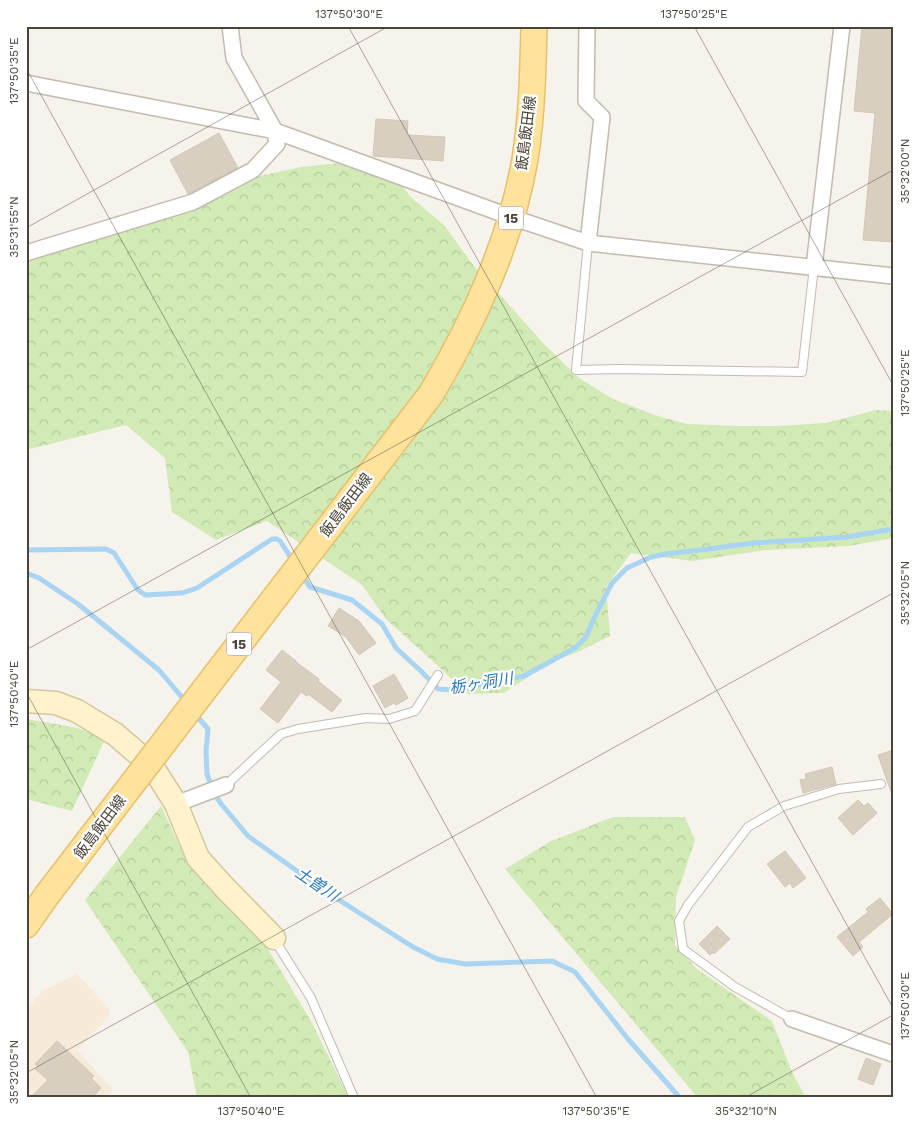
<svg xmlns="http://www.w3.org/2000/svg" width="919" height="1124" font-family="'Work Sans','Noto Sans JP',sans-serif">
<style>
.commercial{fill:#f7ead8}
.forest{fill:url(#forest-crowns)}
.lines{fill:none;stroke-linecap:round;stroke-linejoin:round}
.stream{stroke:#a9d4f2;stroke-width:5}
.building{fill:#d8cfc1;stroke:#d3c7b4}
.lane-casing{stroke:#c2bbae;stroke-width:10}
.street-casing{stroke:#c2bbae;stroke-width:18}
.secondary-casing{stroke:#d6c79b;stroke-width:25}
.primary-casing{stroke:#e6c16a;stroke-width:28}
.lane{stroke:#fff;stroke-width:8}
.street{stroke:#fff;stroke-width:15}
.secondary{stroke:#fff3cd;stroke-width:22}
.primary{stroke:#ffe39c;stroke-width:25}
.primary-bridge-casing{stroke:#e6c16a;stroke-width:28;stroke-linecap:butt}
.primary-bridge{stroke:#ffe39c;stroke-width:25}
.ticks{fill:none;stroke:#4b4439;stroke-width:1;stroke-opacity:0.45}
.labels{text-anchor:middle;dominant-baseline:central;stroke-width:4.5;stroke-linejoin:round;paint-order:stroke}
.shield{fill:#fff;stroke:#817c74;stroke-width:1}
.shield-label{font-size:14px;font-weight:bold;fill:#4b4439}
.street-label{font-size:15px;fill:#4b4439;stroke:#fff}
.water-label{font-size:16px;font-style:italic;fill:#2e7ab2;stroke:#fff}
.neatline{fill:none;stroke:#4b4439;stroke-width:2}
.ticks-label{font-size:12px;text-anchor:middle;fill:#4b4439}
</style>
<defs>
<pattern id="forest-crowns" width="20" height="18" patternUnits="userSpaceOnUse" patternTransform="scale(1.25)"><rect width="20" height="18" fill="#d2eab5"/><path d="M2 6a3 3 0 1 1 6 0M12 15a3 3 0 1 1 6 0" fill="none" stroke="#b6ca9c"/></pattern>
</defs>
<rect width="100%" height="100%" fill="#f6f3ec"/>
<polygon class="commercial" points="77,974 109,1009 110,1015 77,1050 113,1090 106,1098 26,1098 26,1010 43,991"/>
<g class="forest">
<polygon points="360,162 389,170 411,197 445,226 473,265 545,345 579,378 613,399 655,415 687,424 737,426 777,426 826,423 876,410 893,411 893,538 849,546 766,550 693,561 631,553 606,587 610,636 578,652 551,662 504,693 467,694 439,667 386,619 362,585 267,521 216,540 172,512 165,458 126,425 26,450 26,249 233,182 301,167 340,163"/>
<polygon points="26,719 73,727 106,737 72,811 26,799"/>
<polygon points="161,806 186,861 266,946 312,1023 349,1098 197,1098 188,1052 85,900"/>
<polygon points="613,817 685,817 695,840 676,897 675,945 697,969 772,1021 792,1072 806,1098 698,1098 505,869 549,842"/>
</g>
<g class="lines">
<g class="stream">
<polyline points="26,550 106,549 114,553 138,590 145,595 182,593 197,588 272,539 277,539 280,541 293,561"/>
<polyline points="26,573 39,578 78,604 159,670 186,702"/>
<polyline points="302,575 310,587 352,600 382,624 396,648 422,672 438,689 454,690 524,676 575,648 586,637 595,616 612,583 627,568 651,557 666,554 708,549 753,543 847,537 893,529"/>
<polyline points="194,713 208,729 206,751 207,774 215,795 222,805 248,836 325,891 413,947 437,959 465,964 552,961 575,972 628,1039 680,1098"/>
</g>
</g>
<g class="building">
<polygon points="862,26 893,26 893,242 863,240 875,113 854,111"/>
<polygon points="376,119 408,121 407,135 445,137 443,161 373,156"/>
<polygon points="219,133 238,168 188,194 170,160"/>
<polygon points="339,608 359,621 376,643 359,655 346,637 328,626"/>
<polygon points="282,650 296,661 296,662 319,679 318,681 342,700 332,712 308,694 307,696 301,692 278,723 260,709 281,682 266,670"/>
<polygon points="394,674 408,698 396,705 394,703 385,708 373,686"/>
<polygon points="893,750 893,792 891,792 878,755"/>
<polygon points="832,767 836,784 803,793 800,780 806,779 805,774"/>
<polygon points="858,800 864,806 868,803 877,813 853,835 838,818"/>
<polygon points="785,851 806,878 793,888 790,883 785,887 767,864"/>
<polygon points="880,898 893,914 859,942 863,947 853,956 837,937 868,912 866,909"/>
<polygon points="717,926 730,939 714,954 713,952 710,955 699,944"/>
<polygon points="57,1041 94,1076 91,1078 101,1088 92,1098 30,1098 48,1080 35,1069 38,1066 35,1064"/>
<polygon points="866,1058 881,1064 873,1085 858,1079"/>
</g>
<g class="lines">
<g class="lane-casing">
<g id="lane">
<polyline points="588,243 576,370 619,369 802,372 814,267"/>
<polyline points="226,785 281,734 298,729 366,718 389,719 415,711 438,675"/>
<polyline points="274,939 311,998 354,1098"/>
<polyline points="792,1019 735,987 683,949 679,921 688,905 748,827 784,806 839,789 881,784"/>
</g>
</g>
<g class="street-casing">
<g id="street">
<polyline points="587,26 586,101 602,117 588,243"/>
<polyline points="26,83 275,131 511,217 588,243 893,276"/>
<polyline points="26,253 193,202 253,170 277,144 275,131 234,58 230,26"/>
<polyline points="814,267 842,26"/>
<polyline points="176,804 226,785"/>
<polyline points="792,1019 893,1054"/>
</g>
</g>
<g class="secondary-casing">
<polyline id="secondary" points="26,701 56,703 77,711 115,734 152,766 176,804 198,858 225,888 274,938"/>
</g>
<g class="primary-casing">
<g id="primary">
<path d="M431 394C474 321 511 242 525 159 532 115 533 70 534 26"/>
<polyline points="26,925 47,895"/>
</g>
</g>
<use href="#lane" class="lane"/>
<use href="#street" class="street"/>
<use href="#secondary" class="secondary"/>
<use href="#primary" class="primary"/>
<g class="primary-bridge-casing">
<polyline id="primary-bridge" points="47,895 431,394"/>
</g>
<use href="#primary-bridge" class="primary-bridge"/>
</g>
<path class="ticks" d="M348 26 893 1008M694 26 893 385M26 68 597 1098M26 228 389 26M26 650 893 170M26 692 251 1098M26 1073 893 593M744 1098 893 1015"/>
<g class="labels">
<g class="shield">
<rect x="498.5" y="206.5" width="25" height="23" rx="4"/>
<rect x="226.5" y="632.5" width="25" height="23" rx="4"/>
</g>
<g class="shield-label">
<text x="511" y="218">15</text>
<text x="239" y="644">15</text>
</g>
<g class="street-label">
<text transform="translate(526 133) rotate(-83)">飯島飯田線</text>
<text transform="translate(346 505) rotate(-53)">飯島飯田線</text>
<text transform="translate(100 827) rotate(-53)">飯島飯田線</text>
</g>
<g class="water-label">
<text transform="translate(481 683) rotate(-9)">栃ヶ洞川</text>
<text transform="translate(317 884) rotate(34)">土曽川</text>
</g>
</g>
<rect width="919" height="1124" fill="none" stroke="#ffffff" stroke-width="55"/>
<rect x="28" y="28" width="864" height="1068" class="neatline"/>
<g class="ticks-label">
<text x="349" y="18">137°50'30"E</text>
<text x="694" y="18">137°50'25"E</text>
<text transform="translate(14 71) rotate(-90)" y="4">137°50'35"E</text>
<text transform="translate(905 171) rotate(-90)" y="4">35°32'00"N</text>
<text transform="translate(14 227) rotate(-90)" y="4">35°31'55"N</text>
<text transform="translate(905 383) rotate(-90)" y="4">137°50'25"E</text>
<text transform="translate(905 593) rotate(-90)" y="4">35°32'05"N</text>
<text transform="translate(14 694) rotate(-90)" y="4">137°50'40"E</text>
<text transform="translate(905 1006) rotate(-90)" y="4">137°50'30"E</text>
<text transform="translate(14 1072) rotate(-90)" y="4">35°32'05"N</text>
<text x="251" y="1115">137°50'40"E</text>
<text x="596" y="1115">137°50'35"E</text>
<text x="746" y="1115">35°32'10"N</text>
</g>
</svg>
